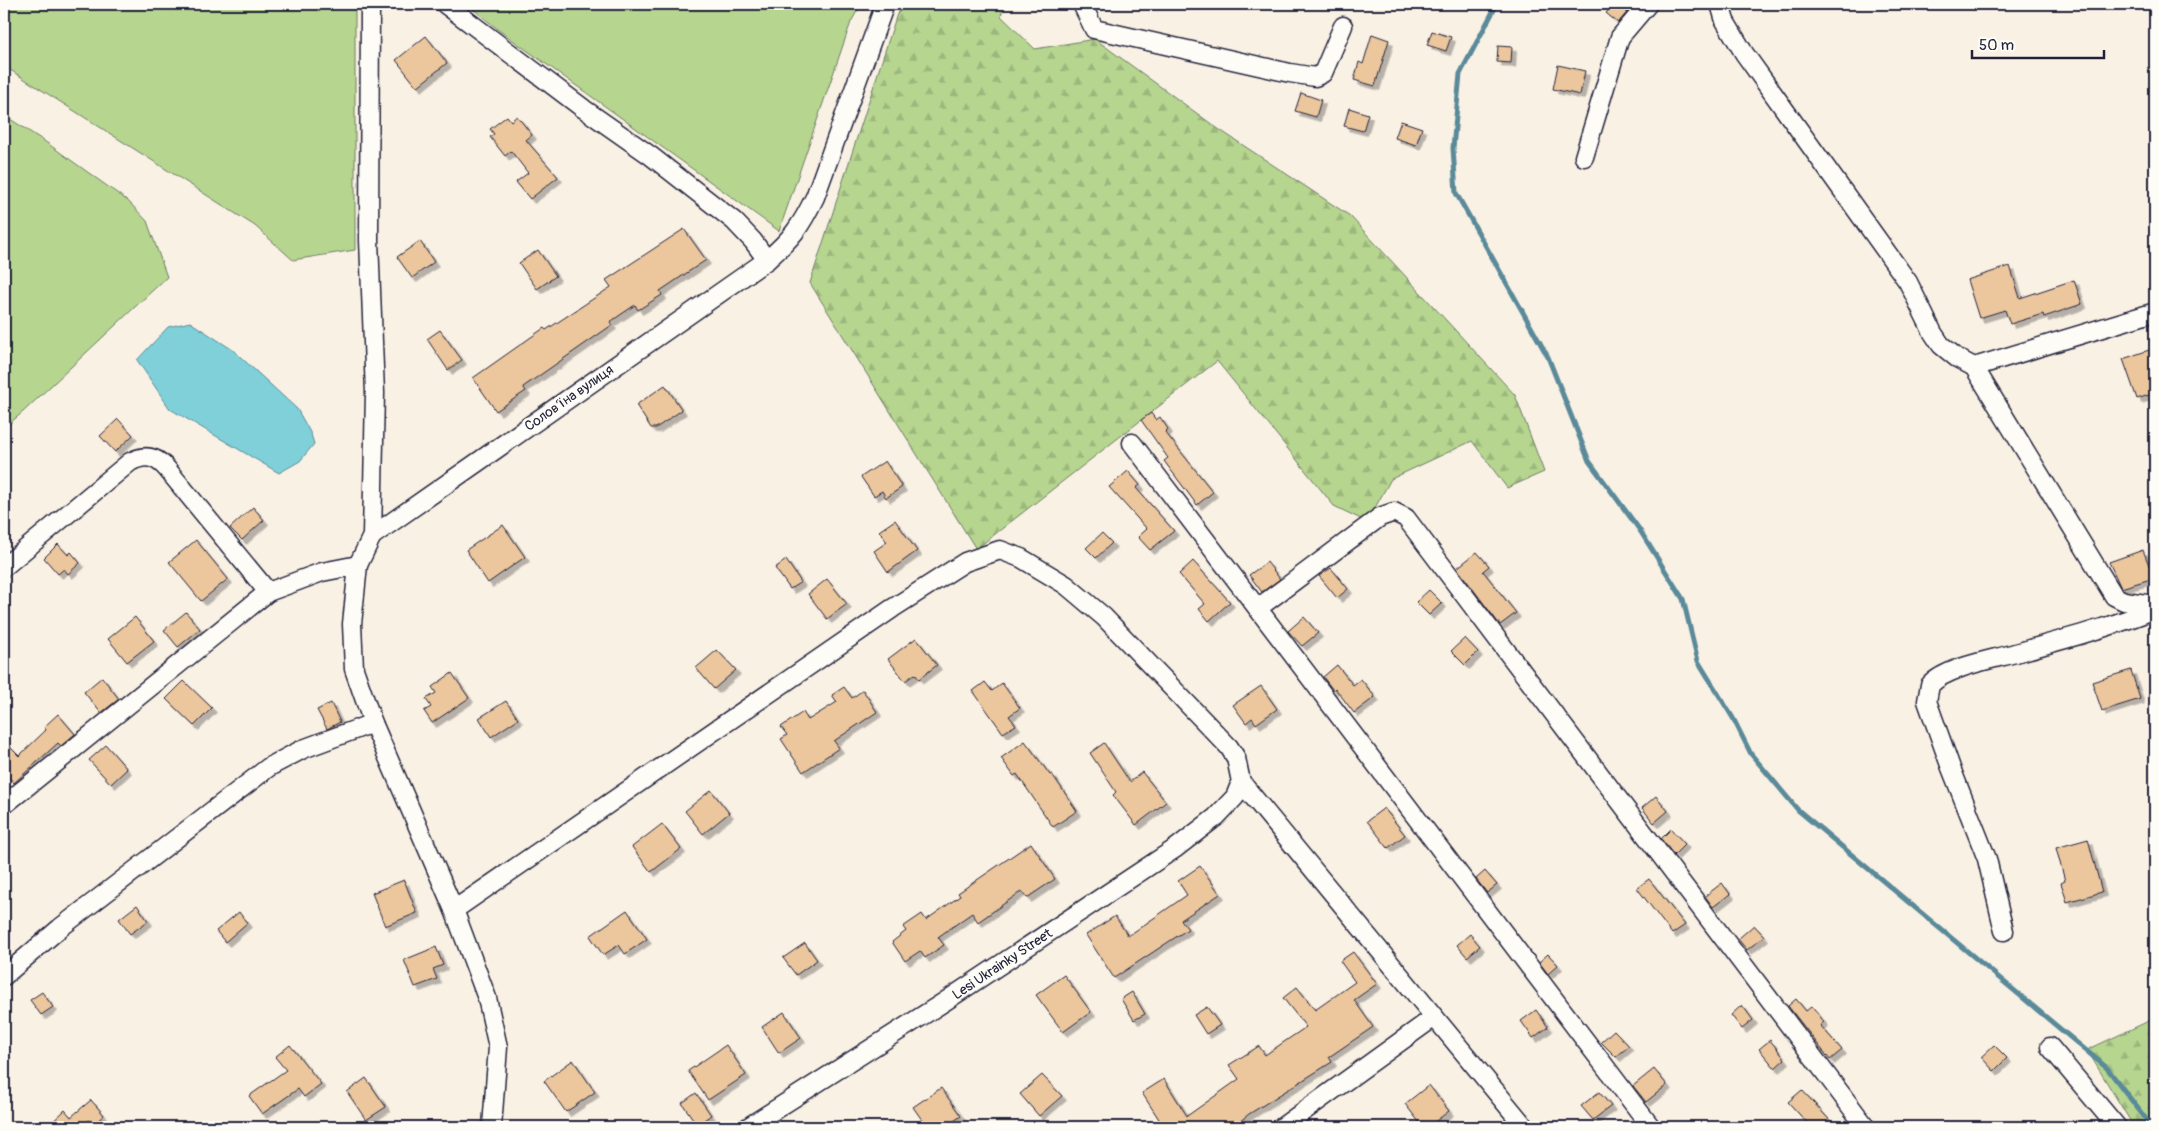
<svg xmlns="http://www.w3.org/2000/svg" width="2159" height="1131" font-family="Pangolin,sans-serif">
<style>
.green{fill:#b6d58f;stroke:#6c7c65}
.forest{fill:url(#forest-firs);stroke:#6c7c65}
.water{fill:#7fd0d8;stroke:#5a8a99}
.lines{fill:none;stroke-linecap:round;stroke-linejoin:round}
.stream{stroke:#5a8a99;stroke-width:5}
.building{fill:#ecc69c;stroke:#22223b;filter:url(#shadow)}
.minor-casing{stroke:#22223b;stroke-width:21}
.minor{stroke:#fdfcf7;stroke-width:18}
.labels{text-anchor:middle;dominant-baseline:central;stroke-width:5;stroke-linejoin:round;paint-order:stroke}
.street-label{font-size:14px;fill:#22223b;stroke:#fdfcf7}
</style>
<defs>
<pattern id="forest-firs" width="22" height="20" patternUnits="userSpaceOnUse" patternTransform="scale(1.25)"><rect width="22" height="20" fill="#b6d58f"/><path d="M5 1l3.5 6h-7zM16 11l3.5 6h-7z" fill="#9cb77c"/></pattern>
<filter id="shadow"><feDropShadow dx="4.5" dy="4.5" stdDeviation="0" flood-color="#0004"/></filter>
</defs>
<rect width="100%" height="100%" fill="#faf1e5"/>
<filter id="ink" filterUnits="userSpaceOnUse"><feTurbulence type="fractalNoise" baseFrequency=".02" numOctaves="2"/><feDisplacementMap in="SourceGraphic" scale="10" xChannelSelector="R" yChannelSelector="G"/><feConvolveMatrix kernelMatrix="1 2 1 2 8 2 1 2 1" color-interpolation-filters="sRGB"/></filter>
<g filter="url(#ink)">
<g class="green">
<polygon points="4,4 355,4 355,250 293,260 255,226 4,66"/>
<polygon points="467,4 861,4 851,22 779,231 500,31"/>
<polygon points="4,115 47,143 128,201 147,221 167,277 23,412 4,428"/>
</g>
<g class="forest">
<polygon points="907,4 1004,4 1001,16 1035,49 1095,39 1217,128 1350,216 1515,395 1544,472 1507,488 1472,441 1391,479 1367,522 1334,506 1217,361 976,549 810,283 897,14"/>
<polygon points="2155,1018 2155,1127 2134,1127 2087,1050"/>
</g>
<polygon class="water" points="190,322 233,350 297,409 311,434 314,444 300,461 279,473 170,409 137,360 168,327"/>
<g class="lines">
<polyline class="stream" points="1497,4 1460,74 1453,148 1456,193 1548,357 1589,461 1639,529 1683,599 1698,661 1733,718 1751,754 1798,810 2107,1068 2152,1127"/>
</g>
<g class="building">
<polygon points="1614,4 1624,4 1630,9 1618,23 1606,13"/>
<polygon points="1432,31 1451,37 1446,51 1427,45"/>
<polygon points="1372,34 1389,40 1375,86 1354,80 1359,62 1363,64"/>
<polygon points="426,36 447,63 417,87 396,60"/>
<polygon points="1498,46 1512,47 1511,63 1497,62"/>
<polygon points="1558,65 1585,71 1580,95 1553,89"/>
<polygon points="1301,93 1321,100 1316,117 1295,111"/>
<polygon points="1349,108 1368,114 1363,131 1344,126"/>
<polygon points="507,116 511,121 517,116 532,135 526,140 558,177 530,199 516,182 528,173 511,151 505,156 490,137 494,134 490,129"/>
<polygon points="1401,121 1422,128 1416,145 1395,138"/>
<polygon points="684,229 706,260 660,291 662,295 638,310 635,305 610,322 612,325 523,387 526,391 496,411 473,378 544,328 546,330 611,287 606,280"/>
<polygon points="420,241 434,262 412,278 397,257"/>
<polygon points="538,250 556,276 537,289 519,263"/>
<polygon points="2010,266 2020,298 2074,280 2082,304 2044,317 2043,314 2010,324 2005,310 1979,318 1967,280"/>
<polygon points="440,330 462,360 448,370 427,339"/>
<polygon points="2155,348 2155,393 2137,399 2123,359"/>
<polygon points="665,385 682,410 656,428 651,428 636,405"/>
<polygon points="1151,413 1156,420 1160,417 1168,429 1165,432 1213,492 1197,505 1164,461 1168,458 1141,420"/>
<polygon points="118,419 133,435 115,452 100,436"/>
<polygon points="885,461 902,487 886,498 882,491 874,496 861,477"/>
<polygon points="1128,471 1140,485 1136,488 1174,531 1150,550 1138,537 1147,529 1109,487"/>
<polygon points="253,507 264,520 242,540 230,528"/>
<polygon points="895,520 917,551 888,572 874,551 887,542 879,531"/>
<polygon points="503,525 525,557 488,583 466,550"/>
<polygon points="1102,533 1112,543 1096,558 1086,548"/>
<polygon points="196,540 228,579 201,601 169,562"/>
<polygon points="58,544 68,555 71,552 80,563 68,574 64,569 58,574 44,558"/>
<polygon points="2143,550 2154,578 2121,588 2109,562"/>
<polygon points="1477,552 1489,566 1483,571 1516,613 1500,625 1457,568"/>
<polygon points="786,560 801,582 790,589 775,568"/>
<polygon points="1193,561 1230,602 1209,621 1199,609 1205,604 1179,574"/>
<polygon points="1267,562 1280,579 1262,592 1249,575"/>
<polygon points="1331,568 1348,589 1337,598 1319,576"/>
<polygon points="827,579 847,604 827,619 808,594"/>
<polygon points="1429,590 1442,603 1429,615 1416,602"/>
<polygon points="186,612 200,629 178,647 164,630"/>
<polygon points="135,617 154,641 127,662 108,639"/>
<polygon points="1304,617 1318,633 1302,646 1288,631"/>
<polygon points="916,638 937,665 919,679 915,674 905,681 888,659"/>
<polygon points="1465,638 1478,652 1465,665 1451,651"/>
<polygon points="717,650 736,670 714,689 696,668"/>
<polygon points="1337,665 1353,685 1361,679 1375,697 1354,713 1335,688 1333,690 1323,677"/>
<polygon points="2131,670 2140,699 2102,711 2092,682"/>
<polygon points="452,673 469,698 432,723 424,711 431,707 426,699 436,693 432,687"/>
<polygon points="102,677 119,699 101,713 84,692"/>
<polygon points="184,681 212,708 194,726 166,699"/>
<polygon points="985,682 992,691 1002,683 1020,708 1009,716 1016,725 1003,733 973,691"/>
<polygon points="1261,686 1277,709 1256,724 1252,718 1246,723 1233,705"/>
<polygon points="844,687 852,698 863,690 877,712 834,741 839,748 803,772 781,739 787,735 781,727 803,712 808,720 837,702 832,695"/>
<polygon points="506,701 518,719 491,737 479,718"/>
<polygon points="331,703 340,722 327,729 317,710"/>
<polygon points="58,714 75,734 61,746 58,743 14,783 4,772 4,741 19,756 46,730 44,727"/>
<polygon points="1025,741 1050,775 1052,774 1077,811 1053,827 1017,774 1014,776 1001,758"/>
<polygon points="1104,743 1130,782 1142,772 1166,802 1136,825 1113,795 1116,792 1090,753"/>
<polygon points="106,745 127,769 111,784 89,760"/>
<polygon points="711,790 729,813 703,834 685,811"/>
<polygon points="1656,796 1668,811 1654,823 1642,808"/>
<polygon points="1384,808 1405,835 1388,848 1367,821"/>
<polygon points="662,824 681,849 651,872 632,847"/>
<polygon points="1671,829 1685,844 1674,855 1661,839"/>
<polygon points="2088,839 2102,892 2067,902 2061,883 2065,881 2056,848"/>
<polygon points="1031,843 1055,879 1027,898 1022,891 978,922 972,913 938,937 944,945 925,958 920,951 905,961 892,942 906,931 903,927 922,914 926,920 960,896 958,893"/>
<polygon points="1200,866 1220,894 1181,920 1188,929 1114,978 1086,935 1115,916 1128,936 1187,895 1178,881"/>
<polygon points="1485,871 1497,885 1487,893 1476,879"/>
<polygon points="1649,879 1685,925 1672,934 1637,888"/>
<polygon points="404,880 417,913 385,926 372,893"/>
<polygon points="1722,883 1730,894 1713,907 1705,896"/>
<polygon points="137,905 148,921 130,934 119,919"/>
<polygon points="627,910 647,939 625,954 619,945 603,955 590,936"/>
<polygon points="239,912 247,923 225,942 216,931"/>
<polygon points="1754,925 1764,936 1747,950 1738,939"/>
<polygon points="1470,934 1480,946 1467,957 1457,945"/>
<polygon points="805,943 817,960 796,975 783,958"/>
<polygon points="436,947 443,965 433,969 437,979 415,987 404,960"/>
<polygon points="1353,952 1377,984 1354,1000 1373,1027 1329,1057 1332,1062 1249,1114 1233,1127 1164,1127 1142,1093 1164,1079 1187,1116 1239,1079 1229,1065 1259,1046 1265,1055 1306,1027 1283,998 1297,987 1315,1010 1355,982 1340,961"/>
<polygon points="1548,954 1558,965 1548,974 1539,962"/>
<polygon points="1064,975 1091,1012 1063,1032 1036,995"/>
<polygon points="42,992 53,1007 41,1015 30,1000"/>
<polygon points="1132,992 1145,1014 1134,1020 1121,999"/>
<polygon points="1796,999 1806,1011 1812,1006 1824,1022 1820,1025 1842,1050 1830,1060 1788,1006"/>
<polygon points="1742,1005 1753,1020 1742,1029 1731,1015"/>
<polygon points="1207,1007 1220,1025 1206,1034 1194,1015"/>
<polygon points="1536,1010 1548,1027 1533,1038 1521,1021"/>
<polygon points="784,1012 801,1038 779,1053 762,1027"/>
<polygon points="1614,1030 1629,1046 1616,1057 1601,1042"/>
<polygon points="1770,1040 1785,1059 1775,1068 1759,1049"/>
<polygon points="290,1045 321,1084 304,1097 298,1089 262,1114 249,1096 286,1070 275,1057"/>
<polygon points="726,1045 746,1075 708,1100 688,1071"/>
<polygon points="1994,1045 2007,1058 1994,1071 1981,1057"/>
<polygon points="573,1060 595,1092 566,1112 544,1081"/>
<polygon points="1654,1069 1667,1085 1646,1102 1633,1086"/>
<polygon points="1042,1075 1062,1096 1039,1116 1020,1094"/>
<polygon points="366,1078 386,1107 366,1120 347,1092"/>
<polygon points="1429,1085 1449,1111 1428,1127 1423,1127 1405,1104"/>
<polygon points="941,1088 961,1116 945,1127 927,1127 913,1107"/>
<polygon points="1802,1090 1836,1127 1811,1127 1788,1102"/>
<polygon points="1599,1092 1611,1106 1593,1120 1581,1106"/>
<polygon points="696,1093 711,1115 697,1125 682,1103"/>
<polygon points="91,1100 104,1115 93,1125 89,1120 81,1127 47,1127 65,1110 71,1117"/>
</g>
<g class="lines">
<g class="minor-casing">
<g id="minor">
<polyline points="370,4 369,240 375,393 372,536 358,565 352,624 354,669 373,723 454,910 487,998 498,1047 492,1127"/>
<polyline points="445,4 584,109 651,156 734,221 753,241 767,260"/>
<polyline points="1082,4 1094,29 1290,73 1315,77 1323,73 1343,26"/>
<polyline points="1720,4 1725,21 1744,53 1908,282 1933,333 1941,345 1957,358 1974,367 2114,596 2124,601 2155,605"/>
<polyline points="1584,157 1620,37 1648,4"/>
<polyline points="1974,367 2155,312"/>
<polyline points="1132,443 1651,1127"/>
<path d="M372 536 767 260C792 238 800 228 815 197L885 4"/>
<path d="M4 567 130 462C145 454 156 456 167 469L268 592"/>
<polyline points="1258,608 1380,517 1394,512 1406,518 1866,1127"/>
<polyline points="4,805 268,592 322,572 358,565"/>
<polyline points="454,910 893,608 965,562 1000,550 1021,558 1066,585 1104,617 1229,747 1236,758 1241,782 1525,1127"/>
<path d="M2004 931 1987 859 1951 768 1927 701 1930 685C1946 667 1995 659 2019 652 2065 639 2112 627 2155 609"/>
<polyline points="4,976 60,928 269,767 303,749 373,723"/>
<polyline points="2050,1047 2117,1127"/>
<path id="s1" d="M748 1127 944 1002 1176 848 1216 817 1235 797 1241 782"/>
<polyline points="1282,1127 1433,1018"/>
</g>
</g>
<use href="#minor" class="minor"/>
</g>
</g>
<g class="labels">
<g class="street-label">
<text transform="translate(569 398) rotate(-35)">Соловʼїна вулиця</text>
<text stroke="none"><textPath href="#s1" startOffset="302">Lesi Ukrainky Street</textPath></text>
</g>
</g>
<rect width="2159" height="1131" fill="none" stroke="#fdfcf7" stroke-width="20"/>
<rect x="10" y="10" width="2139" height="1111" fill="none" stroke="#22223b" stroke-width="2" filter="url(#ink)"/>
<path d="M1972 50v8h132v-8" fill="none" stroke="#22223b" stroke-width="2.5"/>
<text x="1979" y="50" font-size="15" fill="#22223b" stroke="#fdfcf7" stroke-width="4" paint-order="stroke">50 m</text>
</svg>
